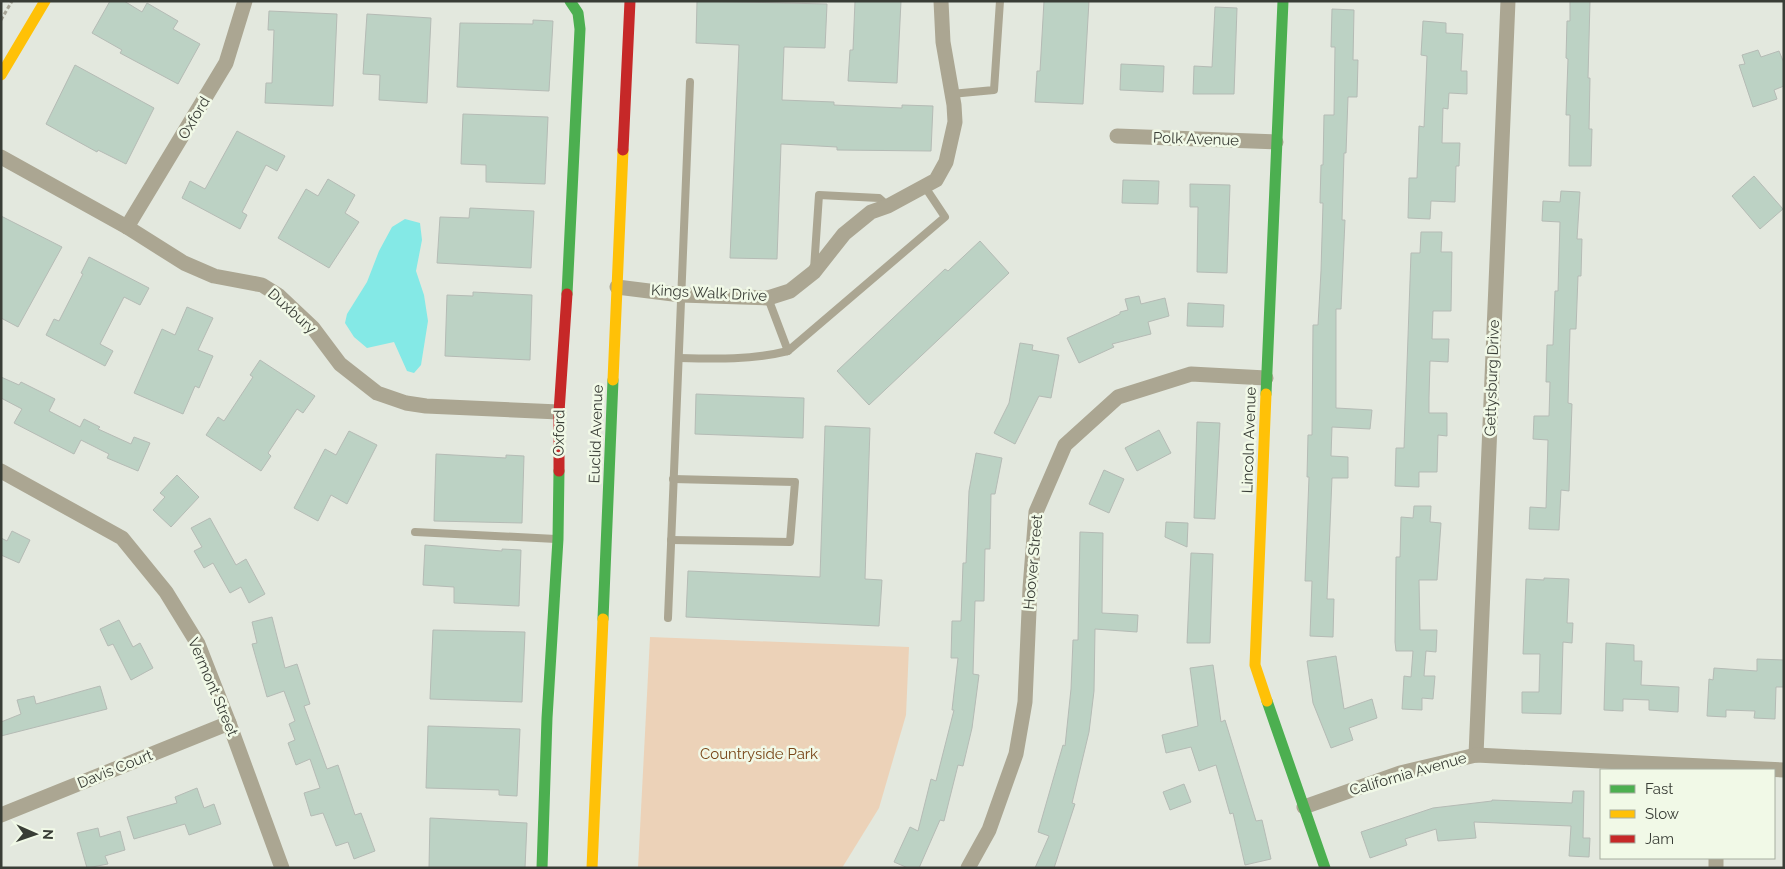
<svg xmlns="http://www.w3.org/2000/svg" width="1785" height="869" font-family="Raleway,sans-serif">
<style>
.green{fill:#ecd2b8}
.water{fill:#84e9e6}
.building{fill:#bcd2c4;stroke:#b5bbb5}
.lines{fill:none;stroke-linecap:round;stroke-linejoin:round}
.path{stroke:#a7a597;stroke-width:3;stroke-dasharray:4 2.5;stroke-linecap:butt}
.lane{stroke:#aba692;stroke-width:8}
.street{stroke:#aba692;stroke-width:15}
.fast{stroke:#4caf50;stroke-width:11}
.slow{stroke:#ffc107;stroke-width:11}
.jam{stroke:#c62828;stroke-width:11}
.labels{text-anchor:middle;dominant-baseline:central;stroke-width:5;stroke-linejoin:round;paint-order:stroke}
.street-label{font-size:15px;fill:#393d36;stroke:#f1f9e7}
.park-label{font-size:15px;fill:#784618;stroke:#f1f9e7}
</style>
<rect width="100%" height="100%" fill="#e3e8de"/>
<polygon class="green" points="650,637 909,647 906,715 879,808 842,868 638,868"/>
<polygon class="water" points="405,219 420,223 422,240 416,271 424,295 428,321 421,365 414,373 407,371 394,342 367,348 354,337 345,323 347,314 367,282 379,251 392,227"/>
<g class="building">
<polygon points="110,1 124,1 142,12 147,3 178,21 173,29 200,44 178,84 120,53 122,50 92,33"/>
<polygon points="697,1 827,4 825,48 784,47 782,100 834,102 834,105 902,108 902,105 933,106 931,151 837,150 837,147 781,144 777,259 730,258 739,45 696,43"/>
<polygon points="855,1 901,1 897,83 848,81 850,50 853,50"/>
<polygon points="1044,1 1089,1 1083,104 1035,102 1037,71 1040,71"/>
<polygon points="1570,1 1590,1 1588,78 1590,78 1589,129 1592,129 1591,166 1569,166 1570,115 1566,115 1568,59 1566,58 1567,21 1570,21"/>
<polygon points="1215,7 1237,8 1234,94 1193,94 1194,66 1212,67"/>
<polygon points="1332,9 1354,10 1353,60 1358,60 1357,97 1348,97 1346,153 1344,153 1342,220 1345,220 1341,309 1336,309 1336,408 1372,410 1370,429 1332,427 1331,456 1348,457 1348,478 1332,478 1327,599 1334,599 1333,637 1310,636 1312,581 1305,581 1309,477 1307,477 1308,435 1312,435 1313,325 1318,325 1321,271 1323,203 1320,203 1321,165 1323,165 1324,115 1334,115 1335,47 1331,47"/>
<polygon points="269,11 337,14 333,106 265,103 266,83 272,83 274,30 268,30"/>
<polygon points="367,14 431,18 427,103 379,100 380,75 363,74"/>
<polygon points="533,20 553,21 549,91 457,87 460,23 533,24"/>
<polygon points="1423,21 1446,23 1446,33 1463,34 1461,71 1467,71 1467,94 1449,93 1448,109 1443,108 1442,143 1460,143 1459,166 1456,166 1455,202 1431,201 1430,219 1408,218 1409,178 1417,178 1419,126 1424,127 1427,56 1421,55"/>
<polygon points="1758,50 1761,57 1779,51 1784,63 1784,86 1774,90 1777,99 1753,107 1739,65 1745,64 1742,55"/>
<polygon points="1121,64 1164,66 1163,92 1120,90"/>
<polygon points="75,65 154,108 126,164 98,150 97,152 46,124"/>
<polygon points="463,114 548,117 545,184 486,182 486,165 461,164"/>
<polygon points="237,131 285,156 277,171 266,165 242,212 247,215 240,229 182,198 190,181 205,189"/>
<polygon points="1754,176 1783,209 1760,229 1732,196"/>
<polygon points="328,179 355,195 345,213 359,222 329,268 278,238 306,189 318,196"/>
<polygon points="1123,180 1159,181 1158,204 1122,203"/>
<polygon points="1190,184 1230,185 1227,273 1197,272 1198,207 1190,207"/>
<polygon points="1561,191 1580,192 1577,239 1582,239 1581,276 1578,276 1576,329 1570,329 1568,403 1572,404 1569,491 1561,490 1559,530 1529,529 1530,507 1546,508 1548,440 1533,439 1534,416 1549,416 1550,382 1546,382 1547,345 1553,345 1555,291 1558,291 1560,222 1542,221 1543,201 1560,202"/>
<polygon points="470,208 534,211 531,268 437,263 440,217 469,218"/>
<polygon points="1,216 62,247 18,327 1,318"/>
<polygon points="1421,232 1442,232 1441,252 1452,252 1451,311 1433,311 1432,339 1449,339 1448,362 1430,361 1429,397 1429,413 1447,413 1447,436 1438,435 1437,472 1419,472 1419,487 1395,486 1396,448 1404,448 1411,253 1420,253"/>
<polygon points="980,241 1009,273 869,405 837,371 945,269 948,271"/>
<polygon points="89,257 149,288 140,305 124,297 100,344 113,351 105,366 46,335 54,319 59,321 83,274 81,273"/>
<polygon points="473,292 532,295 530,360 445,356 447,295 473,296"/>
<polygon points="1139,296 1141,304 1165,298 1169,316 1148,322 1151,334 1112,344 1114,347 1079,363 1067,338 1120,314 1120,312 1128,310 1125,299"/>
<polygon points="1188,303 1224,305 1223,327 1187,326"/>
<polygon points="187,307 213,318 198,350 213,356 199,388 195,386 183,414 134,393 162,329 175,335"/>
<polygon points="1020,343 1033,345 1032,350 1059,355 1051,398 1039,396 1015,444 994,433 1009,403"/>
<polygon points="260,360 315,396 303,413 297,409 268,453 271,456 261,471 206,435 218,417 224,421 253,377 250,375"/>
<polygon points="1,377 19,385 21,382 55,399 49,411 80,427 84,419 100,427 98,429 131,444 134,437 150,443 138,471 107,458 109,454 81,440 74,454 14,423 22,409 1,398"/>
<polygon points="696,394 804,398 803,438 695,434"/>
<polygon points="1197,422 1220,423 1215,519 1194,518"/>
<polygon points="825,426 870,428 865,579 882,580 879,626 686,617 688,571 820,577"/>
<polygon points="1159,430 1171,453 1137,471 1125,448"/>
<polygon points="349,431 377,445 347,504 331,495 318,521 294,508 325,449 336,455"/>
<polygon points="976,453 1002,458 995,494 991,494 990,549 985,549 984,601 975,601 973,674 979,675 972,728 963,766 958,765 944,821 940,820 919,868 908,868 894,862 910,827 918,831 931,779 936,781 954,710 952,710 958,658 951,658 952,621 961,621 963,563 966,563 969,491"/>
<polygon points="436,454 506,458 506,455 524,456 522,523 434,521"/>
<polygon points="1104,470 1124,479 1109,513 1089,504"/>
<polygon points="177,475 199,497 171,527 153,510 165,497 160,493"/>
<polygon points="1414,506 1431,506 1430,522 1441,523 1437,580 1419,580 1420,630 1437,630 1436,652 1426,651 1424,676 1435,676 1433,699 1422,698 1422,710 1402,709 1404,676 1411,677 1413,651 1396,651 1395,642 1396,557 1400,557 1401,517 1413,518"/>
<polygon points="210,518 236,565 246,559 265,594 249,603 241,587 230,593 213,563 204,568 194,551 202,547 191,528"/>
<polygon points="1166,522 1188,523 1187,547 1165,537"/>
<polygon points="12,531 30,540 19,563 1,555 1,538 7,541"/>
<polygon points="1080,532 1103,533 1102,613 1138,615 1137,632 1095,629 1094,691 1089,732 1072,803 1075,804 1054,868 1035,868 1049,836 1038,832 1063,745 1065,746 1071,689 1073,640 1078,640"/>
<polygon points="425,545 502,551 502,549 521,550 519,606 454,603 454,587 423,585"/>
<polygon points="1191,553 1213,554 1210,643 1187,643"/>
<polygon points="1544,578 1569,579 1567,623 1573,623 1572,643 1563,642 1561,714 1522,713 1522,692 1539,692 1540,654 1523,654 1526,579 1544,580"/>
<polygon points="272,617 285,668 297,664 310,704 304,706 327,769 338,765 355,815 361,813 375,851 354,859 348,842 336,846 323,813 311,816 304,793 320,788 310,759 296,765 288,743 295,740 289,724 295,721 284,691 267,697 252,644 257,643 252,622"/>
<polygon points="119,620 133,647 140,643 153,668 131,680 113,644 108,646 100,629"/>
<polygon points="433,630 525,632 522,702 430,699"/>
<polygon points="1606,643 1634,645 1634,661 1642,661 1641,685 1679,687 1678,712 1649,710 1649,700 1623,699 1623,711 1604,710"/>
<polygon points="1336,656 1344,709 1372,699 1377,718 1349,728 1353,740 1331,748 1313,703 1307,661"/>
<polygon points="1757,659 1784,660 1784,687 1776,687 1775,719 1754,718 1755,711 1726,710 1726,717 1707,716 1709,679 1713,680 1714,668 1757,671"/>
<polygon points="1213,665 1221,722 1225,720 1256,821 1262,820 1271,859 1245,865 1233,813 1230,814 1216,765 1199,771 1191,747 1166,753 1162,735 1198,726 1190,668"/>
<polygon points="100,686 107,709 1,736 1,722 21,714 17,700 34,696 36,704"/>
<polygon points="428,726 520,729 517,796 499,795 499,790 426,788"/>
<polygon points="1184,784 1191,802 1170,810 1163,792"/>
<polygon points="197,788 204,808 214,804 221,824 189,835 185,824 134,839 127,817 177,803 175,797"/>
<polygon points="1573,791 1584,791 1583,838 1590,838 1589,857 1569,856 1571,826 1474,822 1476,838 1438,841 1436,829 1405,839 1407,845 1370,858 1361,832 1433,808 1492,801 1492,800 1572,803"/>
<polygon points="430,818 527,823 525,868 429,868"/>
<polygon points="98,828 100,837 120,831 125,850 105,856 108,864 87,868 77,833"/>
</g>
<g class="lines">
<polyline class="path" points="1,20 12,1"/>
<g class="lane">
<polyline points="951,94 994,90 1000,1"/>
<polyline points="814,269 819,195 879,198 888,206"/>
<polyline points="768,298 788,351"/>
<path d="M679 358C716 359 752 360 788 351L945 217 925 187"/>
<polyline points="415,532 556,539"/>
<polyline points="671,540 790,542 795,482 673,479"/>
<polyline points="668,618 690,82"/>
</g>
<g class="street">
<polyline points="1117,136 1276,142"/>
<polyline points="1,157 127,227 184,263 214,276 262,285 278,295 313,328 340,364 377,393 406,403 426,406 559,412"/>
<polyline points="127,227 226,63 245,1"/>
<polyline points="617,287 681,295 768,298 790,291 814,272 844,234 871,212 888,206 936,180 946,162 955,122 954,105 943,42 941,1"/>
<polyline points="1,471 122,538 166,592 198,644 229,723 282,868"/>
<polyline points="1476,755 1508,1"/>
<polyline points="1304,807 1400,773 1476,755 1784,770"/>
<polyline points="1,815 229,723"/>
<polyline points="968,868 989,830 1016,754 1025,702 1030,588 1036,512 1065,445 1118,397 1191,374 1266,378"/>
<polyline points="1716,868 1716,858"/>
</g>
<g class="fast">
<polyline points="567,294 580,29 578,13 570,1"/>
<polyline points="1266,394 1283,1"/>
<polyline points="603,619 613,380"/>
<polyline points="1267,701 1325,868"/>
<polyline points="542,868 547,718 558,539 559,471"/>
</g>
<g class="slow">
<polyline points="1,75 45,1"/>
<polyline points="613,380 623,150"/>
<polyline points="1266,394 1255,665 1267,701"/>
<polyline points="592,868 603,619"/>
</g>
<g class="jam">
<polyline points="623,150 630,1"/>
<polyline points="559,471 559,412 567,294"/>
</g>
</g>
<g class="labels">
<g class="street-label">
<text transform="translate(194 118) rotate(-59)">Oxford</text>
<text transform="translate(1196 139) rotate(2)">Polk Avenue</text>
<text transform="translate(709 293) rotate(3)">Kings Walk Drive</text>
<text transform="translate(292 311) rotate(42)">Duxbury</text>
<text transform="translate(1492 378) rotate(-88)">Gettysburg Drive</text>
<text transform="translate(559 433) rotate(-89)">Oxford</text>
<text transform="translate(596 434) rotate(-88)">Euclid Avenue</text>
<text transform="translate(1249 440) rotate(-88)">Lincoln Avenue</text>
<text transform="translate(1033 562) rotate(-85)">Hoover Street</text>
<text transform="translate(213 687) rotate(67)">Vermont Street</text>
<text transform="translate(115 769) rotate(-22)">Davis Court</text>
<text transform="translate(1408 774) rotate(-16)">California Avenue</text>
</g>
<g class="park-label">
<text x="759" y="754">Countryside Park</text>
</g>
</g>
<rect width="1785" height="869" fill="none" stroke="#393d36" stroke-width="5"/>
<rect x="1600" y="769" width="175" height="90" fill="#f1f9e7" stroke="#a7aea0"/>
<rect x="1610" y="785" width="25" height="8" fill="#4caf50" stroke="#a7aea0"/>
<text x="1645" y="794" font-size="15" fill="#393d36">Fast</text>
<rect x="1610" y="810" width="25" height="8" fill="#ffc107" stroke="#a7aea0"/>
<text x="1645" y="819" font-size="15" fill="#393d36">Slow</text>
<rect x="1610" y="835" width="25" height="8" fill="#c62828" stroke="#a7aea0"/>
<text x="1645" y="844" font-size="15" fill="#393d36">Jam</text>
<g transform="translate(35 834) rotate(92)" stroke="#f1f9e7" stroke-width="4" paint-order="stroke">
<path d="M0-4L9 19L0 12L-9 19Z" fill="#393d36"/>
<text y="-8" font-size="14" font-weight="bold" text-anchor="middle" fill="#393d36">N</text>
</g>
</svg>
